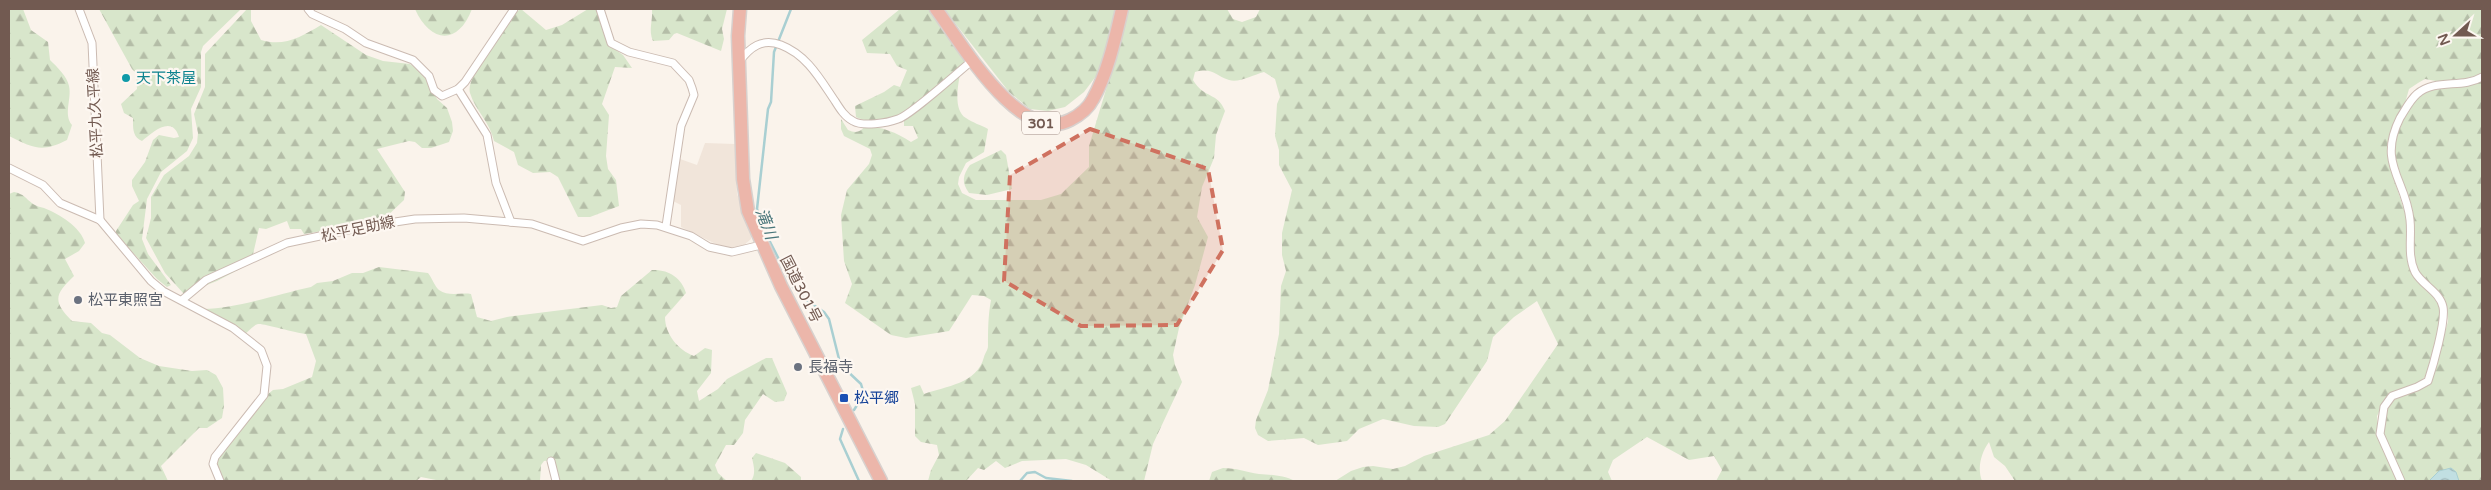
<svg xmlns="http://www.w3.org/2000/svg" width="2491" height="490" font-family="'Varela Round','Noto Sans JP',sans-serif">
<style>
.residential{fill:#f1e5da}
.forest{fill:url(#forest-firs)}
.water{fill:url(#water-waves);stroke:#a9cfd2}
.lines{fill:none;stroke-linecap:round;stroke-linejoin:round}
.stream{stroke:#a9cfd2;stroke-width:2.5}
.street-casing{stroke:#cbbbb2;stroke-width:9}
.highway-casing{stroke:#d8d1ce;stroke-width:15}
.street{stroke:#fff;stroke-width:7}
.highway{stroke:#ecb6aa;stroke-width:12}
.marked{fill:#cf715f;fill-opacity:0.2;stroke:#cf715f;stroke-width:4;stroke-dasharray:10 6;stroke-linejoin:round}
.culture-dot{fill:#0f9aa8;stroke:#fdf7f1;stroke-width:2}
.worship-dot{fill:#6b7280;stroke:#fdf7f1;stroke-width:2}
.transit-dot{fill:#1a4fb4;stroke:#fdf7f1;stroke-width:2}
.labels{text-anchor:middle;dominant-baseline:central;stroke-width:4.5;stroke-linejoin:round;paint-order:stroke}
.shield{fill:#fdf7f1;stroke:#9c8981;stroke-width:1}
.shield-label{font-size:14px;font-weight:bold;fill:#725a51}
.culture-label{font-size:15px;fill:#0d838f;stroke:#fdf7f1;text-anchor:start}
.street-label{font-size:15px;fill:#725a51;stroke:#fdf7f1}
.worship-label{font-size:15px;fill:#5b616d;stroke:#fdf7f1;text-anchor:start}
.transit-label{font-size:15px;fill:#164399;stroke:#fdf7f1;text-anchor:start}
.water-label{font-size:16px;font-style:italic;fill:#4a777b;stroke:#fdf7f1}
</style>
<defs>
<pattern id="forest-firs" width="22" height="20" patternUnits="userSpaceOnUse" patternTransform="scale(1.25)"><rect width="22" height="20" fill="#d8e6cb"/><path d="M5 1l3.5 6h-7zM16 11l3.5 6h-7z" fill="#b4bda7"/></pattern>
<pattern id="water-waves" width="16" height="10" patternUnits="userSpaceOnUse" patternTransform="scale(1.25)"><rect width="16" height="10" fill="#c1dfe2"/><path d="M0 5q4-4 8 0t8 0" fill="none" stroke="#a1b8ba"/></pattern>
</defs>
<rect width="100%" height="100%" fill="#faf3eb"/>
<polygon class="residential" points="705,143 735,144 737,194 751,230 751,239 744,245 732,249 718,245 681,227 681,205 673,201 680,159 697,165"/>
<g class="forest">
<path d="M9 9H23L31 30 48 42 50 60C57 67 67 76 69 86 72 99 63 114 72 125L67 140C42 153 33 148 9 136Z"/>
<path d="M99 9H241L203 46 201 52V87L191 109 193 138 187 151 161 172 147 199 142 239 148 254 171 285 167 287 157 279 116 234V231L133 205 139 201 132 186V180L145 162 153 140 159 135 174 138 179 137C172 114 152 133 142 141 132 137 133 127 133 118L124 113 121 104 137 89 136 73 132 69Z"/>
<path d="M247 9H251V21L261 40C284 47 301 37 321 25L366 55 383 61 410 64 420 71 428 80 437 99 447 108 452 122 453 131 449 142 431 148H422L415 142 409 141 377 149 405 192 404 200 382 221 304 234 301 229H290L287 221 266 229 259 228 251 263 217 281 184 294 165 273 146 238 151 218V197L164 175 189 156 197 143 198 133 194 114 205 87V54Z"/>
<path d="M415 9H472C458 46 430 43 415 9Z"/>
<path d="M521 9 546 30 562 25 588 9H597L613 48 623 55 632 68 615 67 602 104 609 115 606 156 608 169 616 180 619 206 590 217H578L558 177 550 172 533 173 518 165 514 152 494 141C490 122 475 110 470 93 465 78 503 29 513 14Z"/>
<path d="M652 9H727L722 29 724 39 721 51 677 33 674 34 669 40 653 41C648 30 653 21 652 9Z"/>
<path d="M900 9H930L968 62C949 77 921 105 901 116 890 122 867 123 856 117L855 106 884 92 894 85 900 87 907 70 897 66 890 54 867 53 862 40Z"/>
<polygon points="944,9 1117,9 1100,71 1084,92 1065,107 1048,111 1030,109 1009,92"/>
<path d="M1128 9H1227L1233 19 1242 22 1256 17 1260 9H2482V74L2460 80 2441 82 2425 79 2418 83 2409 89 2404 107 2389 138 2387 146 2390 167 2407 219V256L2411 268 2436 298 2442 315 2426 376 2417 384 2395 391 2387 396 2377 416 2378 437 2398 481H2015L2005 466 1994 457 1989 442C1981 453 1977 468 1982 481H1716L1722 470 1714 456 1689 460 1647 437 1613 460 1608 472 1612 481H1335L1351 471 1363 467 1373 466 1393 469 1405 466 1424 456 1489 435 1505 421 1558 344 1537 301 1514 317 1493 337 1487 361 1445 424 1438 427 1414 426 1383 419 1359 429 1347 441 1318 445 1304 438 1268 441 1258 435 1255 428 1256 420 1268 390 1279 334 1281 286 1286 271 1282 255V233L1292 190 1279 165V150L1275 136 1277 104 1280 97 1275 79 1264 72C1253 75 1239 83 1229 80 1214 75 1213 67 1195 72L1193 80C1204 99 1218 92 1225 111L1216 135 1214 158 1202 187 1197 217 1208 237 1195 285 1179 328 1173 355 1175 365 1182 382 1153 444 1144 481H1112L1086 465 1066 459 1022 461 1005 468 996 461 984 470 978 468 966 481H928L931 470 939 455 937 445 921 442 915 436V404L911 388 920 385 924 394C946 386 977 384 984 357 985 353 988 350 988 346 988 331 988 316 991 300L984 296 972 295 949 331 906 338 891 335 845 303 852 284 844 261 841 215 847 190 869 164 872 155 870 149 844 136 841 129V119L848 130C855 133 860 133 865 126 882 127 896 132 911 142L918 138 913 126H904V120L960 74C958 86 953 110 966 118 973 123 981 125 988 129L984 152 966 163 959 177 958 184 962 193 976 200H1041L1061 194 1089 167V146L1120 43Z"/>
<path d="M2482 80V481H2459L2448 470 2440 471 2429 481H2405C2399 466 2387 452 2384 437 2382 423 2385 403 2399 397 2408 392 2419 393 2427 385 2430 382 2447 327 2448 321 2450 296 2428 290 2418 271 2409 254 2416 233 2412 215 2407 197 2397 179 2394 160 2391 137 2407 99 2430 90 2446 84 2466 83 2482 80Z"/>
<path d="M1001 150 1006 155 1012 189 987 195 969 193C961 182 963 175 970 165Z"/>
<path d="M14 192C24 194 25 198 33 204 36 206 40 207 44 208 59 214 81 227 85 243L79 251 65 259 74 276C55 294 52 301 72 321L91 323 102 333 110 335 140 358 159 366 192 371 207 370 216 375 223 388 224 406 222 418 207 428H199L161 466 168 481H9V194Z"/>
<path d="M379 267 428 273C432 278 435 287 439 290 449 297 461 292 471 294L477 317 491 321 507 317 602 305 611 308 617 307 621 296 652 270C668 269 682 278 686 293L665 317C665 334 678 350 694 356L705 348 712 350 711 373 697 391 699 401 718 389 727 379 766 358H772L787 393 784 401 775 402 763 394 745 420 743 433 734 445H726L715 465 718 473 727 481H559L553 460 544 461 541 465 540 481H441L421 477 416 481H222L215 462 267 395 273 390 283 389 312 377 316 361 306 334C295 333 263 323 258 324 253 325 249 331 245 334L204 309C235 309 278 294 311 287L317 283 333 281 352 273H363Z"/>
<path d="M756 453 785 463 801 477V481H751C756 474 754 467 752 458Z"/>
<path d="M1223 468C1236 468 1246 472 1259 474 1272 475 1283 475 1295 481H1209L1212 472Z"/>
</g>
<polygon class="water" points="2451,468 2456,472 2459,481 2429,481 2439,471"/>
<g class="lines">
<g class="stream">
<polyline points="791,9 774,52 771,102 768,109 757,209 765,232 793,287 803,298 824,312 829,319 839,359 843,367 861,384 864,394 854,410"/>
<polyline points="843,429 840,439 859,481"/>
<polyline points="1020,481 1027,473 1035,472 1046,478 1072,481"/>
</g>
<g class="street-casing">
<g id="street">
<polyline points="79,9 92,43 100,220"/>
<polyline points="308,9 312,14 345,29 366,43 413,60 429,76 434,90 442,96 458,89 465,82 514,9"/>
<polyline points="600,9 611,43 629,52 673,63 689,80 692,88 694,95 681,126 666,226"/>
<path d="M739 62C750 47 762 38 781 45 807 55 820 79 835 101 840 109 845 117 853 121 863 127 887 123 898 119 911 115 959 71 973 60"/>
<polyline points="458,89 487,135 496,183 511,222"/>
<polyline points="9,168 43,185 60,203 100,220 151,281 163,291 233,328 261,350 267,366 264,395 215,457 213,464 220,481"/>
<polyline points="182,300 206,280 287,243 362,227 415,219 464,218 532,224 583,241 621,228 641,224 657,225 691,236 709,247 732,252 761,245"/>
<polyline points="551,461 556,481"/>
<path d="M2401 481 2380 434 2384 407 2392 396 2417 387 2428 381C2433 366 2446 321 2443 307 2440 292 2422 285 2415 272 2407 255 2412 237 2410 220 2406 179 2377 164 2400 118 2405 110 2410 100 2417 94 2436 78 2462 89 2482 77"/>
</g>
</g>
<g class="highway-casing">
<g id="highway">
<polyline points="740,9 738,36 743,179 748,211 781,286 881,481"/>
<path d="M936 9C961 42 1020 146 1070 120 1080 115 1088 109 1093 99 1108 72 1115 39 1122 9"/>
</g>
</g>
<use href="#street" class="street"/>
<use href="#highway" class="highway"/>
</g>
<path class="marked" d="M1090 129 1208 169 1223 250 1177 325 1081 326 1004 281 1010 175Z"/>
<circle class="culture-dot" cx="126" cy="78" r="5"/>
<g class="worship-dot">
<circle cx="78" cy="300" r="5"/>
<circle cx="798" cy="367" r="5"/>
</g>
<rect class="transit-dot" x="839" y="393" width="10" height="10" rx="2.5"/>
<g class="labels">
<rect class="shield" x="1022" y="111.5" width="38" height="23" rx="4"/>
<g class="shield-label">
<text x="1041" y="123">301</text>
</g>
<g class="culture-label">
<text x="136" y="78">天下茶屋</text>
</g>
<g class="street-label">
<text transform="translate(95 113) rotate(-93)">松平九久平線</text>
<text transform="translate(358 229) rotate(-12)">松平足助線</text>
<text transform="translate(801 289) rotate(63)">国道301号</text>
</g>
<g class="worship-label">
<text x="88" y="300">松平東照宮</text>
<text x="808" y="367">長福寺</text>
</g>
<g class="transit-label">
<text x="854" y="398">松平郷</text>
</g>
<g class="water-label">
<text transform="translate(766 224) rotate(69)">滝川</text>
</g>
</g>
<rect width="2491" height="490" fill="none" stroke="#725a51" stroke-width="20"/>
<g transform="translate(2456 35) rotate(249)" stroke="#fdf7f1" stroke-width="4" paint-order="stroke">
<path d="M0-4L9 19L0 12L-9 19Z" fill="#725a51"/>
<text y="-8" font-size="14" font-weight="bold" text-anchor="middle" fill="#725a51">N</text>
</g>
</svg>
